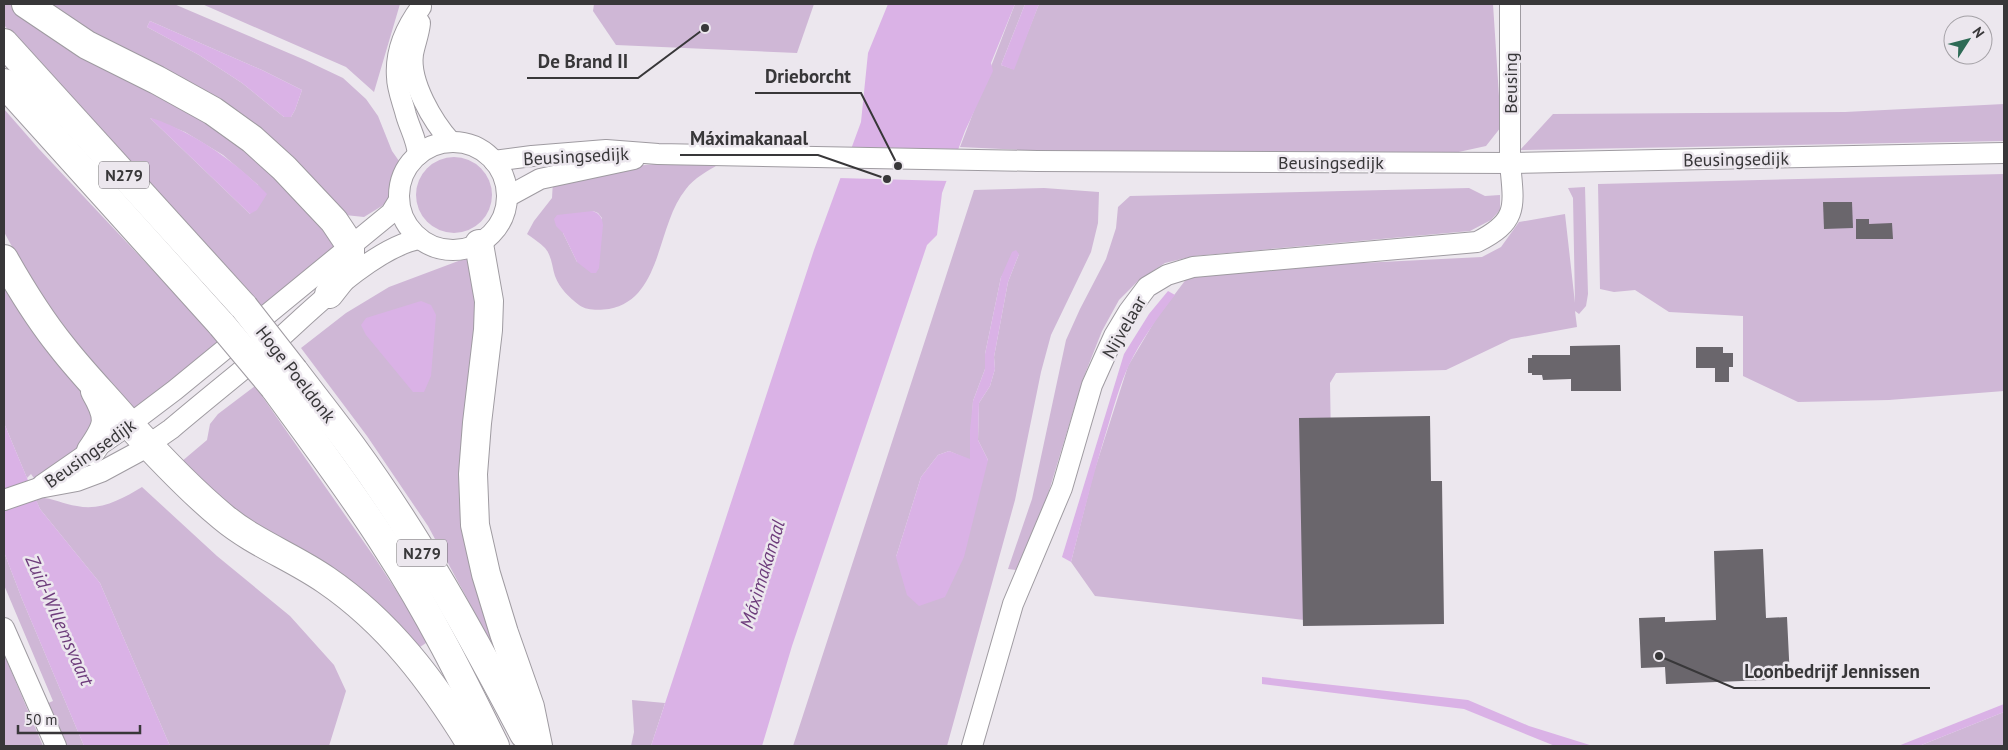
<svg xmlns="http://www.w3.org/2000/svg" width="2008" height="750" font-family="'PT Sans',sans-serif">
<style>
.green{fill:#cfb7d6;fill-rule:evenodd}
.water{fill:#dab2e6}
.pier{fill:#ece7ee}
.building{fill:#6a666c}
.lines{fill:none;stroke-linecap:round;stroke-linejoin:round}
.minor-casing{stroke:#9f9ba1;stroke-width:22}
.highway-casing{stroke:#9f9ba1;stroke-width:30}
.minor{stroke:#fff;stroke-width:20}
.highway{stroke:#fff;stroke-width:28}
.highway-bridge-casing{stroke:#9f9ba1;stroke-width:30;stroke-linecap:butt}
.highway-bridge{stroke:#fff;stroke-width:28}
.labels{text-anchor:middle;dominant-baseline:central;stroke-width:5;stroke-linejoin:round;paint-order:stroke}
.shield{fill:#ece7ee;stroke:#6e6c6f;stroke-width:1}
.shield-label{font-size:16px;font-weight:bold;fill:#383739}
.street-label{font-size:18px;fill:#383739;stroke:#ece7ee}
.water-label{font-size:19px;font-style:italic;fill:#6d3c7b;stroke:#ece7ee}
.leader{fill:none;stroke:#383739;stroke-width:2}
.callout-dot{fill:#383739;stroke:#ece7ee;stroke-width:2}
.callout-label{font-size:19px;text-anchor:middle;font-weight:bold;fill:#383739;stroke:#ece7ee;stroke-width:5;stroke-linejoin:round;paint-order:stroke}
</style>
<rect width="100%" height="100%" fill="#ece7ee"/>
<g class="green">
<path d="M4 4H15L248 144 341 245 262 307C230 269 196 235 161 199 107 143 56 84 4 25ZM150 118 185 132 223 155 258 185 250 214Z"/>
<path d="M38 4H174L305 60 343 78 366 99 378 116 392 151 399 161 390 201 364 217 345 215ZM150 21 262 70 302 90 295 110 291 117H284L242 83 199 55 147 27Z"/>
<polygon points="202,4 400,4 374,92 346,67"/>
<polygon points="594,4 814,4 797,53 616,45 593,11"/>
<polygon points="1015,4 1025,4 1001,65 1013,69 1039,4 1493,4 1501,127 1486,146 1454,153 1061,152 960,147"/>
<polygon points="2004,104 2004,141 1520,150 1553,114 1845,112"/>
<polygon points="4,109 39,149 210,331 221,345 130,416 39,296 4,232"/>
<circle cx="454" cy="195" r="38"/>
<path d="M656 164H719C708 171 694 178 686 189 656 225 663 299 609 309 600 310 587 311 579 305 569 297 560 289 555 276 552 267 552 256 545 248 540 243 533 238 527 234L534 221 552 198 553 181 634 166ZM593 211 598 213 602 218 577 262 563 233Z"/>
<polygon points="2004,174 2004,391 1889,400 1798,402 1743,376 1743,316 1669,312 1635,290 1614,292 1600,289 1598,184"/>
<polygon points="1585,187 1588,294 1586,306 1579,314 1575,311 1577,327 1511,339 1446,370 1336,373 1330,383 1334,609 1313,621 1095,596 1071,562 1093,475 1128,366 1156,319 1187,278 1202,271 1482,257 1501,247 1519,222 1565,214 1575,303 1573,198 1568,188"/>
<path d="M1044 188 1099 192 1098 223 1091 252 1051 335 1041 372 1015 500 947 746H793L974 190ZM1019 254 1008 282 994 357 995 369 990 386 979 403 978 440 988 460 896 557 921 477 938 455 949 451 970 460 973 401 985 369V354L1001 277Z"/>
<polygon points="1469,188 1485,196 1500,195 1500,210 1491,220 1470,231 1194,256 1165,263 1139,280 1119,300 1102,331 1083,379 1046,501 1016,570 1008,569 1032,499 1066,340 1080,309 1106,259 1116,228 1118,207 1130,196"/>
<polygon points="477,254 483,283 467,471 506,671 428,526 367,436 301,348 346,313 389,287"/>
<polygon points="4,282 95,408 91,442 36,481 31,474 27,478 4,423"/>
<polygon points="255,386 375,558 429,641 420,647 356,588 257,526 209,491 181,462 207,440 210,424 218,414"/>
<path d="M142 487 217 556 290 616 334 665 346 691 329 746H170L100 583 40 509 35 498C50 496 62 504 77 506 101 511 122 499 142 487Z"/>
<polygon points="4,552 22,599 84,746 63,746 46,704 53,701 4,585"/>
<polygon points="4,654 43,746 4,746"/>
<polygon points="632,700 665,703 651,746 631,746 634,732"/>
<polygon points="2004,712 2004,746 1919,746"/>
</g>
<g class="water">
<polygon points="888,4 1015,4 991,63 993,71 965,131 942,193 937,235 927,245 792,646 762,746 651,746 814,250 861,122 868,53"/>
<polygon points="1025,4 1039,4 1014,70 1001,65"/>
<polygon points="150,21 262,70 302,90 295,110 291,117 284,117 242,83 199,55 147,27"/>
<path d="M150 118C157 119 165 123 172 126 207 142 240 166 267 194L257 210 250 214Z"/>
<path d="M593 211C600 214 602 217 603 225L599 268 596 273H591L577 262 563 233 556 226 554 219 557 215Z"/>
<polygon points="1016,250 1019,254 1008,282 994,357 995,369 990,386 979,403 978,440 988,460 964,557 945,597 919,606 907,595 896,557 921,477 938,455 949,451 970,459 970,430 973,401 985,369 985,354 1001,277 1012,252"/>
<path d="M1168 291 1175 295C1158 317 1141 340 1129 365 1120 384 1114 406 1108 426 1094 471 1083 516 1071 562L1062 557 1124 354 1149 314Z"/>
<polygon points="421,301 431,305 436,315 431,376 424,392 413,392 366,335 361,325 366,318"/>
<polygon points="4,423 40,509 100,583 170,746 84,746 22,599 4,552"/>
<polygon points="1262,677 1468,700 1529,726 1593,746 1555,746 1464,709 1262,684"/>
<polygon points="2004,704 2004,712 1919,746 1898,746"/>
</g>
<polygon class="pier" points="850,147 961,149 949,181 838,178"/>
<g class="building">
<polygon points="1823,202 1852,202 1853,228 1824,229"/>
<polygon points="1856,219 1869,219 1869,224 1892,223 1893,239 1856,239"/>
<polygon points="1620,345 1621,391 1571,391 1571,379 1543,380 1542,375 1532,375 1532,373 1528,373 1528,358 1532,358 1532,355 1570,355 1570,346"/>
<polygon points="1696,347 1723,347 1723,353 1733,353 1733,367 1729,367 1729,382 1715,382 1715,368 1696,368"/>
<polygon points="1430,416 1431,481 1442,481 1444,624 1303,626 1299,418"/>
<polygon points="1763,549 1766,618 1787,617 1790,679 1666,684 1665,667 1641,668 1639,618 1665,617 1665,622 1716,620 1714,551"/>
</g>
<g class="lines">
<g class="minor-casing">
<g id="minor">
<path d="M420 23C419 34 415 43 413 54 409 82 433 122 451 142"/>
<circle cx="453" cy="196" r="54"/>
<path d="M418 155C417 140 410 129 406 115 403 103 397 89 397 77 395 51 406 27 421 7"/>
<polyline points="494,161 532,156 606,150 658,154 1037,161 1510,163 2004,153"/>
<polyline points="507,197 540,179 634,159"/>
<polyline points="42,485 130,424 175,390 391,213 399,200"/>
<path d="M4 500 39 488 77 481 101 472 138 452 171 429C204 401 238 374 270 347 308 314 372 247 420 239"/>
<polyline points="4,628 56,746"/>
<path d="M972 746 1013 604 1062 488 1092 385 1114 336 1129 311 1147 287 1167 275 1193 267 1477 242C1519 221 1514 206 1510 163V4"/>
</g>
</g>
<g class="highway-casing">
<g id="highway">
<polyline points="26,4 87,45 157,80 213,111 252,139 284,168 334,221 350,245 350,255 347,265 340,280 329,294"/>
<polyline points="4,43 244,307"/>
<polyline points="4,83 222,325"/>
<polyline points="479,244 489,301 488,330 477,423 473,474 475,525 486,574 504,633 530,707 538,746"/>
<path d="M4 259C21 289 40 320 62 347 83 374 107 398 129 424 159 457 189 489 223 517 254 543 293 557 326 580 389 623 433 682 472 746"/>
<path d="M294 371C313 396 333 421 352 447 418 537 472 635 524 734"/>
<path d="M274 387C313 441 353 493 388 549 429 612 462 679 495 746"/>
<path d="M91 451C109 425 111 419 95 391"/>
</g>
</g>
<use href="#minor" class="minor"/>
<use href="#highway" class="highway"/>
<g class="highway-bridge-casing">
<g id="highway-bridge">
<polyline points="244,307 294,371"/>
<polyline points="222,325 274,387"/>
</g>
</g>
<use href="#highway-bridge" class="highway-bridge"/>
</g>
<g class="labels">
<g class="shield">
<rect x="99" y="161.5" width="50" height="27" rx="4"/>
<rect x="397" y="539.5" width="50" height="27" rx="4"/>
</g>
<g class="shield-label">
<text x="124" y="175">N279</text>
<text x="422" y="553">N279</text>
</g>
<g class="street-label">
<text transform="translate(1510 83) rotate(-90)">Beusing</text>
<text transform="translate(576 156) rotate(-3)">Beusingsedijk</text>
<text transform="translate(1736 159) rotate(-1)">Beusingsedijk</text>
<text x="1331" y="162">Beusingsedijk</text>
<text transform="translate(1124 327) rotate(-60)">Nijvelaar</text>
<text transform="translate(296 374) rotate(52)">Hoge Poeldonk</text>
<text transform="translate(90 453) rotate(-35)">Beusingsedijk</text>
</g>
<g class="water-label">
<text transform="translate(762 574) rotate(-73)">Máximakanaal</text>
<text transform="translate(60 620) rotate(66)">Zuid-Willemsvaart</text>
</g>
</g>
<path class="leader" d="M705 28L638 78H527M898 166L861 93H755M887 179L818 155H680M1659 656L1734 688H1930"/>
<g class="callout-dot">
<circle cx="705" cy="28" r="5"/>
<circle cx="898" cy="166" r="5"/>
<circle cx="887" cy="179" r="5"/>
<circle cx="1659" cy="656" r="5"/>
</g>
<g class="callout-label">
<text x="583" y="68">De Brand II</text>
<text x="808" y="83">Drieborcht</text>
<text x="749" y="145">Máximakanaal</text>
<text x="1832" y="678">Loonbedrijf Jennissen</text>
</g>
<rect width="2008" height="750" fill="none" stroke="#383739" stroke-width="10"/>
<g transform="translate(1968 40) rotate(54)"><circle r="24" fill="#ece7ee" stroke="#a4a1a6"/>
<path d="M0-4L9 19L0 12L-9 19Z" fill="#2e6b56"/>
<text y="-8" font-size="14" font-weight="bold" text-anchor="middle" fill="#383739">N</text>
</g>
<path d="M18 725v8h122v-8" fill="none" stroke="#383739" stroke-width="2.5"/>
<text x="25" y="725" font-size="15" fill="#383739" stroke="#ece7ee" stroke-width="4" paint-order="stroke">50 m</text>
</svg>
